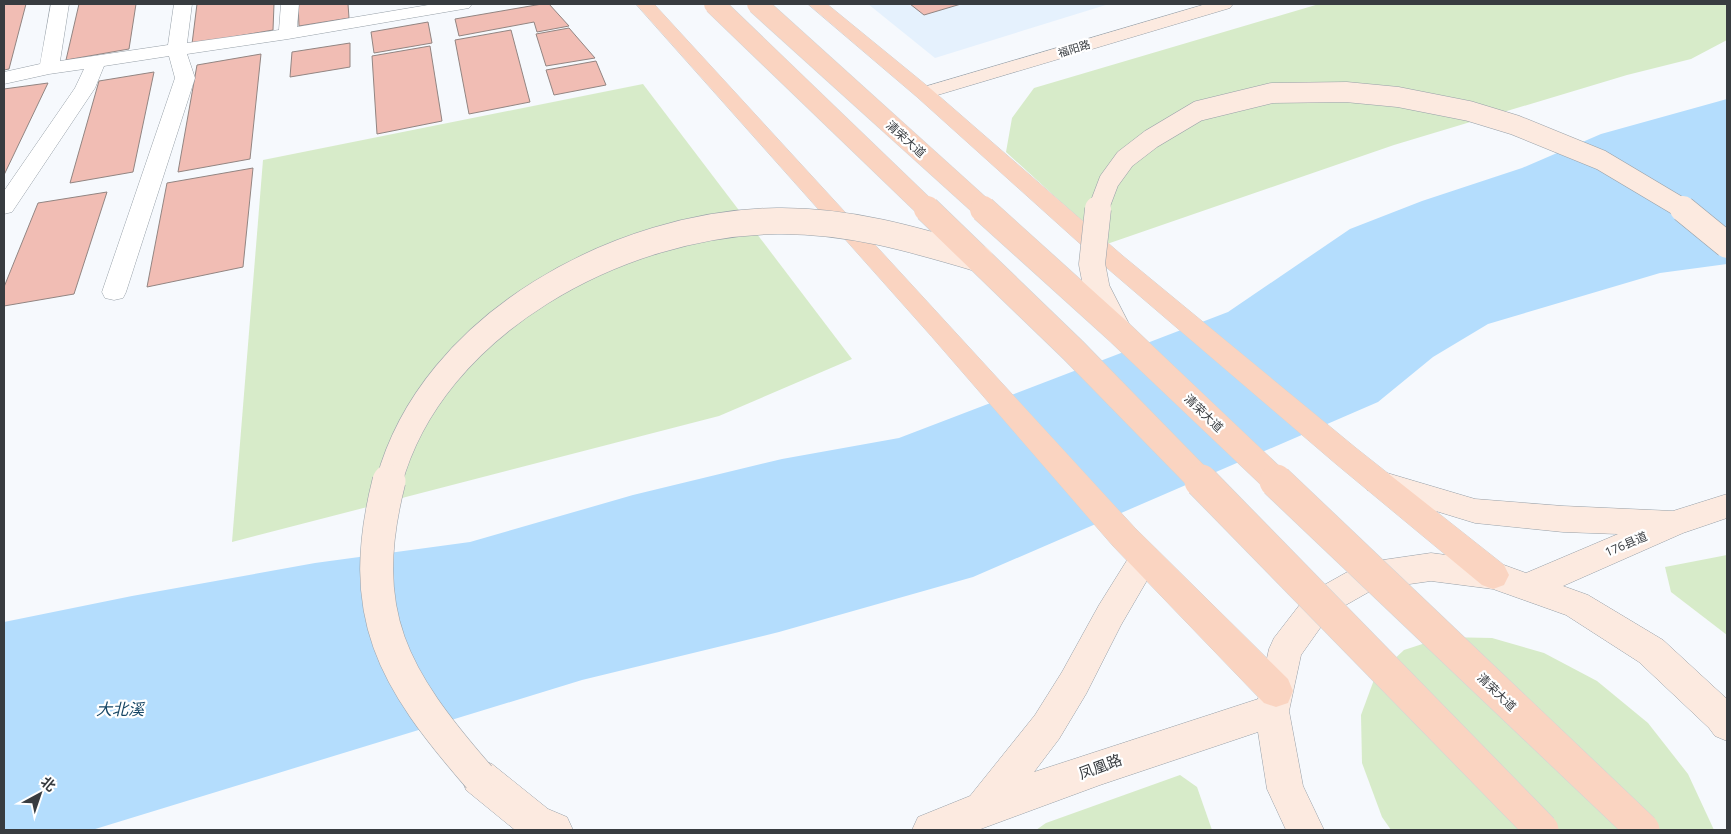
<svg xmlns="http://www.w3.org/2000/svg" width="1731" height="834" font-family="'Open Sans','Noto Sans SC',sans-serif">
<style>
.built{fill:#e5f1fd}
.green{fill:#d7ebc9}
.water{fill:#b4ddfd}
.building{fill:#f1bdb4;stroke:#928582}
.lines{fill:none;stroke-linecap:round;stroke-linejoin:round}
.street-casing{stroke:#97a0a8;stroke-width:1}
.secondary-casing{stroke:#97a0a8;stroke-width:1}
.primary-casing{stroke:#d3d4d5;stroke-width:1}
.street{fill:#fff;fill-rule:evenodd}
.secondary{fill:#fceae0;fill-rule:evenodd}
.primary{fill:#fad4c1;fill-rule:evenodd}
.secondary-bridge-far2-casing{stroke:#97a0a8;stroke-width:21;stroke-linecap:butt}
.secondary-bridge-far1-casing{stroke:#97a0a8;stroke-width:27;stroke-linecap:butt}
.secondary-bridge-casing{stroke:#97a0a8;stroke-width:34;stroke-linecap:butt}
.primary-bridge-far2-casing{stroke:#d3d4d5;stroke-width:21;stroke-linecap:butt}
.primary-bridge-far1-casing{stroke:#d3d4d5;stroke-width:27;stroke-linecap:butt}
.primary-bridge-casing{stroke:#d3d4d5;stroke-width:34;stroke-linecap:butt}
.secondary-bridge-far2{stroke:#fceae0;stroke-width:20}
.secondary-bridge-far1{stroke:#fceae0;stroke-width:26}
.secondary-bridge{stroke:#fceae0;stroke-width:33}
.primary-bridge-far2{stroke:#fad4c1;stroke-width:20}
.primary-bridge-far1{stroke:#fad4c1;stroke-width:26}
.primary-bridge{stroke:#fad4c1;stroke-width:33}
.labels{text-anchor:middle;dominant-baseline:central;stroke-width:4.5;stroke-linejoin:round;paint-order:stroke}
.far-street-label{font-size:11px;fill:#383c40;stroke:#fff}
.street-label{font-size:12px;fill:#383c40;stroke:#fff}
.near-street-label{font-size:15px;fill:#383c40;stroke:#fff}
.near-water-label{font-size:16px;font-style:italic;fill:#164665;stroke:#fff}
</style>
<rect width="100%" height="100%" fill="#f6f9fd"/>
<polygon class="built" points="868,4 1109,4 935,58"/>
<g class="green">
<polygon points="1319,4 1727,4 1727,40 1691,59 1627,75 1394,145 1107,244 1006,152 1012,118 1034,88"/>
<polygon points="643,84 852,359 719,416 232,542 263,160"/>
<polygon points="1727,555 1727,635 1671,592 1665,567"/>
<polygon points="1444,637 1492,638 1544,653 1597,681 1648,723 1688,774 1714,830 1391,830 1382,817 1362,763 1361,715 1375,677 1404,650"/>
<polygon points="1180,775 1197,787 1212,830 1036,830 1046,823"/>
</g>
<polygon class="water" points="1727,99 1727,264 1660,273 1488,324 1433,357 1378,402 973,577 779,632 582,680 92,830 4,830 4,622 132,596 315,563 470,542 633,495 782,459 899,438 1228,312 1350,229 1422,201 1522,168 1601,134"/>
<g class="building">
<polygon points="4,4 26,4 9,69 4,70"/>
<polygon points="79,4 136,4 129,49 66,60"/>
<polygon points="197,4 274,4 273,30 192,44"/>
<polygon points="298,4 348,4 349,18 299,26"/>
<polygon points="542,4 549,4 569,26 537,32 534,22 459,36 455,19"/>
<polygon points="910,4 961,4 924,15"/>
<polygon points="428,22 432,43 374,53 371,32"/>
<polygon points="569,28 595,58 546,66 536,34"/>
<polygon points="511,30 530,102 469,114 455,40"/>
<polygon points="350,43 350,67 290,77 292,52"/>
<polygon points="430,46 442,121 377,134 372,56"/>
<polygon points="261,54 250,159 178,172 197,65"/>
<polygon points="596,61 606,85 554,95 546,70"/>
<polygon points="154,72 133,172 70,183 99,81"/>
<polygon points="48,83 4,175 4,89"/>
<polygon points="253,168 243,267 147,287 167,183"/>
<polygon points="107,192 74,294 4,306 4,287 38,203"/>
</g>
<g class="lines">
<g class="street-casing">
<polygon id="street" points="51,4 69,4 60,61 168,45 174,4 192,4 187,43 279,30 281,4 299,4 297,27 434,4 472,4 469,8 463,9 288,39 187,54 195,78 126,292 123,298 114,300 105,298 102,292 175,78 169,56 104,66 95,88 12,212 4,214 4,191 75,88 84,69 49,74 4,84 4,72 40,64"/>
</g>
<g class="secondary-casing">
<g id="secondary">
<polygon points="1206,4 1233,4 1230,8 931,97 924,99 917,97 914,93 917,89"/>
<polygon points="1377,470 1475,499 1563,506 1673,511 1727,494 1727,518 1683,533 1563,586 1588,595 1663,640 1727,699 1727,741 1715,736 1709,728 1639,662 1566,615 1493,589 1431,581 1374,589 1330,614 1301,655 1289,711 1303,786 1324,830 1286,830 1267,789 1258,732 1100,785 978,830 912,830 918,817 970,796 1035,715 1062,672 1099,605 1134,549 1145,545 1156,549 1160,558 1121,625 1086,694 1059,739 1034,772 1258,699 1269,649 1274,638 1308,594 1358,566 1369,562 1431,553 1493,561 1526,573 1618,534 1563,532 1475,523 1367,490 1362,482 1367,474"/>
<polygon points="479,759 492,764 548,809 567,817 573,830 515,830 466,790 461,777 466,764"/>
</g>
</g>
<g class="primary-casing">
<g id="primary">
<polygon points="636,4 654,4 1135,528 1288,679 1293,691 1288,703 1276,707 1264,703 1113,546 932,337"/>
<polygon points="808,4 827,4 931,89 1123,256 1356,448 1504,565 1509,575 1504,585 1493,589 1482,585 1336,464 1107,268 917,97"/>
</g>
</g>
<use href="#street" class="street"/>
<use href="#secondary" class="secondary"/>
<use href="#primary" class="primary"/>
<g class="secondary-bridge-far2-casing">
<polyline id="secondary-bridge-far2" points="1098,210 1109,181 1125,159 1151,139 1198,111 1272,93 1346,92 1398,97 1469,111 1515,125 1601,160 1685,210"/>
</g>
<g class="secondary-bridge-far1-casing">
<g id="secondary-bridge-far1">
<polyline points="1098,209 1092,264 1097,290 1118,331"/>
<polyline points="1683,209 1727,245"/>
<path d="M389 482C432 323 621 223 777 221 848 220 913 239 980 259"/>
</g>
</g>
<g class="secondary-bridge-casing">
<path id="secondary-bridge" d="M389 481C355 615 393 678 479 777"/>
</g>
<g class="primary-bridge-far2-casing">
<g id="primary-bridge-far2">
<polyline points="714,4 928,210"/>
<polyline points="757,4 985,210"/>
</g>
</g>
<g class="primary-bridge-far1-casing">
<g id="primary-bridge-far1">
<polyline points="927,209 1073,350 1202,482"/>
<polyline points="983,209 1118,331 1277,482"/>
</g>
</g>
<g class="primary-bridge-casing">
<g id="primary-bridge">
<polyline points="1201,481 1542,830"/>
<polyline points="1276,481 1643,830"/>
</g>
</g>
<use href="#secondary-bridge-far2" class="secondary-bridge-far2"/>
<use href="#secondary-bridge-far1" class="secondary-bridge-far1"/>
<use href="#secondary-bridge" class="secondary-bridge"/>
<use href="#primary-bridge-far2" class="primary-bridge-far2"/>
<use href="#primary-bridge-far1" class="primary-bridge-far1"/>
<use href="#primary-bridge" class="primary-bridge"/>
</g>
<g class="labels">
<g class="far-street-label">
<text transform="translate(1074 48) rotate(-17)">福阳路</text>
</g>
<g class="street-label">
<text transform="translate(906 139) rotate(42)">清荣大道</text>
<text transform="translate(1204 413) rotate(44)">清荣大道</text>
<text transform="translate(1626 544) rotate(-23)">176县道</text>
<text transform="translate(1497 692) rotate(44)">清荣大道</text>
</g>
<g class="near-street-label">
<text transform="translate(1100 766) rotate(-20)">凤凰路</text>
</g>
<g class="near-water-label">
<text x="120" y="709">大北溪</text>
</g>
</g>
<rect width="1731" height="834" fill="none" stroke="#383c40" stroke-width="10"/>
<g transform="translate(40 794) rotate(40)" stroke="#ffffff" stroke-width="4" paint-order="stroke">
<path d="M0-4L9 19L0 12L-9 19Z" fill="#383c40"/>
<text y="-8" font-size="14" font-weight="bold" text-anchor="middle" fill="#383c40">北</text>
</g>
</svg>
